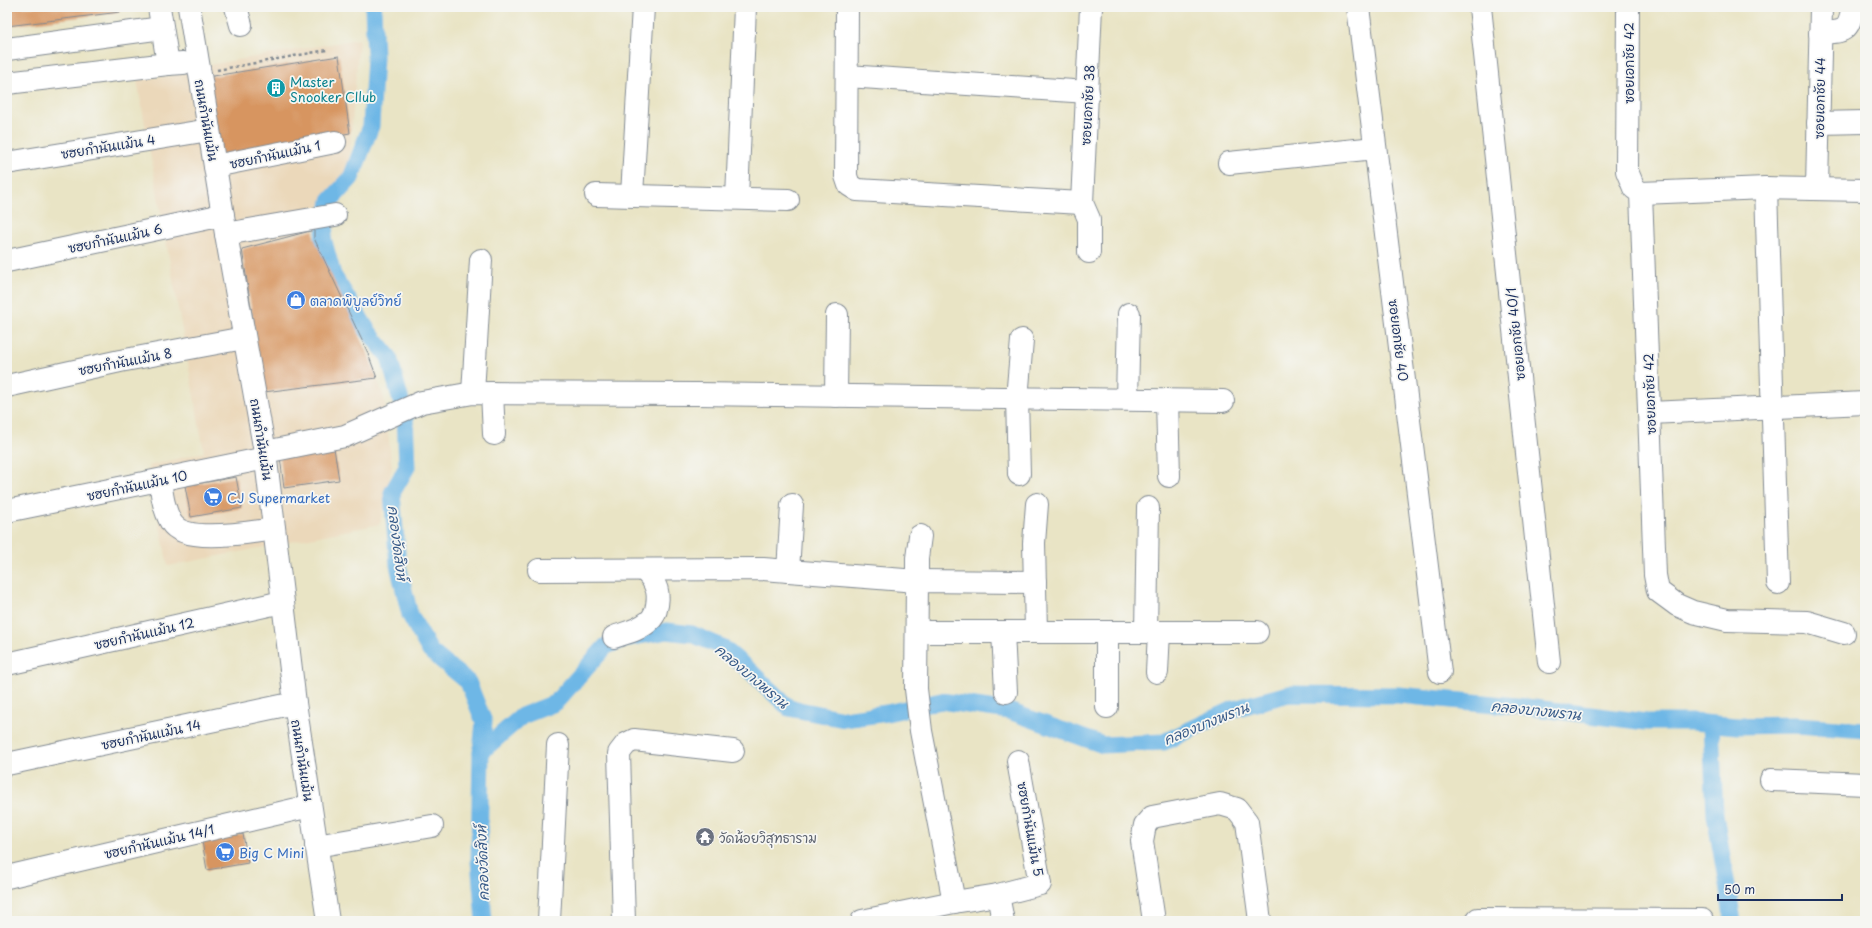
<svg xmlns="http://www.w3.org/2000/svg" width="1872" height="928" font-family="'Playpen Sans','Playpen Sans Thai',sans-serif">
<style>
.built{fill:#ebd8ba}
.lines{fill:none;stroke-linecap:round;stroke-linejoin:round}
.canal{stroke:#6eb7e6;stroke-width:17}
.building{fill:#d79560}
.minor-casing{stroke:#828a92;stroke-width:24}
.path{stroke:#828a92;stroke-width:2.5;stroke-dasharray:3 3;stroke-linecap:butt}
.minor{stroke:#fff;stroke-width:22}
.labels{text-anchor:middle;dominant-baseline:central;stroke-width:3.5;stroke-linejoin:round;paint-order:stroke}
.street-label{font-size:13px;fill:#1b2f5e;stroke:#f6f6f2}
.culture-label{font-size:13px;fill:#0d838f;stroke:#f6f6f2;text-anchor:start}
.shop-label{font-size:13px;fill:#366cbe;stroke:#f6f6f2;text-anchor:start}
.worship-label{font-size:13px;fill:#5b616d;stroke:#f6f6f2;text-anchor:start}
.water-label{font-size:14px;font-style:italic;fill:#345887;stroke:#f6f6f2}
</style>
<rect width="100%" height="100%" fill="#f6f6f2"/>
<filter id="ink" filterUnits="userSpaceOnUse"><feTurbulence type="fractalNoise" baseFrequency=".025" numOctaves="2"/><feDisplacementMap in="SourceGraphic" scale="8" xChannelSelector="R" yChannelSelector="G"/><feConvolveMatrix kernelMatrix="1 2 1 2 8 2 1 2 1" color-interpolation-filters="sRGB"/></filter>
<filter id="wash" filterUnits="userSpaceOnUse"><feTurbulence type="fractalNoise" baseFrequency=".012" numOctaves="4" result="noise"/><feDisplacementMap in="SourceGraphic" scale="16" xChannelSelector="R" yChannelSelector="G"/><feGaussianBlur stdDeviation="0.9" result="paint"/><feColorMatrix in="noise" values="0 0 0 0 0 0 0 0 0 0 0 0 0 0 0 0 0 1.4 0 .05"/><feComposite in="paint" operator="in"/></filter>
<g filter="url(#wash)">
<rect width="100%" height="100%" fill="#e9e4c5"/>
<polygon class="built" points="359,39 346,195 315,209 314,238 367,351 384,397 392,467 380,524 168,566 148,466 204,452 137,80 183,74 208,65"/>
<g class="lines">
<g class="canal">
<polyline points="373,7 375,57 371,126 351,178 330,201 323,238 333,275 368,331 389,357 405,416 407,467 392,493 398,565 410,615 430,651 468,682 484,722 481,752 479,860 484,921"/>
<polyline points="1711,724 1715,815 1733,921"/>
<polyline points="481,752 522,716 555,703 606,646 632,637 667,631 692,634 722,647 749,670 789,708 844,719 887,713 941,701 1009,711 1103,745 1164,742 1234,709 1288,694 1398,695 1526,707 1646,722 1692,722 1738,726 1797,725 1865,730"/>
</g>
</g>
<g id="blocks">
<g class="building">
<polygon points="7,7 119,7 120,12 7,26"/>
<polygon points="339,56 350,133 221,156 207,77"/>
<polygon points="314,230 314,238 367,351 377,378 264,392 242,249"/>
<polygon points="334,448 339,480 284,488 280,457"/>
<polygon points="236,477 242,508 191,517 185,486"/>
<polygon points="243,834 248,863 207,870 202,841"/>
</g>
</g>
</g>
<g filter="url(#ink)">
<use href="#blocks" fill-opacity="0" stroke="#828a92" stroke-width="1"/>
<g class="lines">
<g class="minor-casing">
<g id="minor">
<polyline points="159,7 168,64 183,63"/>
<polyline points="189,7 226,234 265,452 295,703 328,921"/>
<polyline points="236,7 241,25"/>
<polyline points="847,7 846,176 849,185 857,190 1082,203"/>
<polyline points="1358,7 1440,672"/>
<polyline points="1480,7 1549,662"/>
<polyline points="1628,7 1627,171 1634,188 1641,193 1655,575 1658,591 1677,605 1693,612 1727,620 1807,622 1844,633"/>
<path d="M1820 33C1843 32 1850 32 1852 7"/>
<polyline points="7,49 162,28"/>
<polyline points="847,76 1088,92"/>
<polyline points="7,83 168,64"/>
<polyline points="1818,123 1865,122"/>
<polyline points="7,163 209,130"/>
<polyline points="1229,163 1375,148"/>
<polyline points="215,166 335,142"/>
<polyline points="1766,188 1778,583"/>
<polyline points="1817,188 1821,7"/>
<polyline points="1641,193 1766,188 1865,190"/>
<polyline points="596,195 788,200"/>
<polyline points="632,195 643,7"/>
<polyline points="737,198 745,7"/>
<polyline points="226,234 335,215"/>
<polyline points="1089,252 1089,219 1082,203 1091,7"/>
<polyline points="7,261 223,215"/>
<polyline points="7,386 120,361 244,338"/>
<polyline points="473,393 481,260"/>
<polyline points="492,393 494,434"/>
<polyline points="836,396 837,315"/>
<polyline points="1127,399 1129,314"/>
<polyline points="1167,400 1169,476"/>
<polyline points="1650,413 1865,403"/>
<polyline points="265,452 345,436 422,402 473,393 697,394 1223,401"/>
<polyline points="1019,474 1017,399 1022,340"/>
<path d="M160 481C162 495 164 510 171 522 184 545 251 532 274 529"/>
<polyline points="7,511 266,458"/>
<polyline points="539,570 763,569 917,581 917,558 920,536"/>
<polyline points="788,571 792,505"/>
<polyline points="917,632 1257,632"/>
<polyline points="1003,632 1006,692"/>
<polyline points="1036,632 1034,543 1037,504"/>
<polyline points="1107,632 1107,707"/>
<polyline points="1146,632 1148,508"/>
<path d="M614 637C625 633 639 630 648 622 658 615 660 595 655 585 653 579 648 574 644 570"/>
<polyline points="7,664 282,602"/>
<polyline points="1157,672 1159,632"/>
<polyline points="7,764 295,703"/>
<polyline points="1771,780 1865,784"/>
<polyline points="316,846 432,826"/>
<polyline points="7,877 310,806"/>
<polyline points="998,895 1003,921"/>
<polyline points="954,902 921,731 916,689 917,581 1035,582"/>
<polyline points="1478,919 1702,920"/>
<polyline points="549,921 558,745"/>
<polyline points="624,921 619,753 626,744 634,740 733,751"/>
<polyline points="862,921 954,902 998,895 1040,884 1018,761"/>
<polyline points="1154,921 1142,841 1145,825 1152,817 1220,804 1237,809 1247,822 1260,921"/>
</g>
</g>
<polyline class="path" points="217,70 327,50"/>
<use href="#minor" class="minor"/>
</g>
</g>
<defs>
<g id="building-disc" transform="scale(1)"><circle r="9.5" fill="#0f9aa8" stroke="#f6f6f2"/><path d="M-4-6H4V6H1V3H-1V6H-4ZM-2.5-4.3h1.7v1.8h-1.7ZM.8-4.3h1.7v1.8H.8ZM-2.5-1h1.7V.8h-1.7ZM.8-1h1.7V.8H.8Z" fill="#fff"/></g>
<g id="shop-disc" transform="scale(1)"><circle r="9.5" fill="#3f7fe0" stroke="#f6f6f2"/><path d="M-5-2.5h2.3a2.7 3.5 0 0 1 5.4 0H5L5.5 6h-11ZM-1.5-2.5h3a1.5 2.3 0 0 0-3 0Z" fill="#fff"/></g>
<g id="supermarket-disc" transform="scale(1)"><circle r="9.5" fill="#3f7fe0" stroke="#f6f6f2"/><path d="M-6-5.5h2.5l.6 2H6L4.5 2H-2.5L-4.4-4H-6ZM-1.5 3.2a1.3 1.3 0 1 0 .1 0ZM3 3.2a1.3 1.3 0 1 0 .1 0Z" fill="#fff"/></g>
<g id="temple-disc" transform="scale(1)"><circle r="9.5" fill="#6b7280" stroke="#f6f6f2"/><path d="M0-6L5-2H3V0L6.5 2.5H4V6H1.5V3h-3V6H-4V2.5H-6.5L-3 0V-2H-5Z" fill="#fff"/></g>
</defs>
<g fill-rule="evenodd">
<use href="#building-disc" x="276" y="88"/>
<use href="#shop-disc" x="296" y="300"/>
<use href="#supermarket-disc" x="213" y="497"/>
<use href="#temple-disc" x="705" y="837"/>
<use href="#supermarket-disc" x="225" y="852"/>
</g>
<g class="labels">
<g class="street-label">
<text transform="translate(1628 63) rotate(-90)">ซอยเอกชัย 42</text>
<text transform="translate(1819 98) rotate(-89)">ซอยเอกชัย 44</text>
<text transform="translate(1087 105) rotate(-87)">ซอยเอกชัย 38</text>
<text transform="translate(207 120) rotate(80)">ถนนกำนันแม้น</text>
<text transform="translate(108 146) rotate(-9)">ซฮยกำนันแม้น 4</text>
<text transform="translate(275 154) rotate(-12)">ซฮยกำนันแม้น 1</text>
<text transform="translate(115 238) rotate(-12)">ซฮยกำนันแม้น 6</text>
<text transform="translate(1515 334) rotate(-96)">ซอยเอกชัย 40/1</text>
<text transform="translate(1399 340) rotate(83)">ซอยเอกชัย 40</text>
<text transform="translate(125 361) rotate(-11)">ซฮยกำนันแม้น 8</text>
<text transform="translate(1649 394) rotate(-92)">ซอยเอกชัย 42</text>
<text transform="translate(262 439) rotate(81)">ถนนกำนันแม้น</text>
<text transform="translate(137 485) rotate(-12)">ซฮยกำนันแม้น 10</text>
<text transform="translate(144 633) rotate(-13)">ซฮยกำนันแม้น 12</text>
<text transform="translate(151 734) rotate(-12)">ซฮยกำนันแม้น 14</text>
<text transform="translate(303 760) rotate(81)">ถนนกำนันแม้น</text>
<text transform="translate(1031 829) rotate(80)">ซฮยกำนันแม้น 5</text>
<text transform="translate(159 841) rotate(-13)">ซฮยกำนันแม้น 14/1</text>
</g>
<g class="culture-label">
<text x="290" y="81">Master<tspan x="290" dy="15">Snooker Cllub</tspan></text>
</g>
<g class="shop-label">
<text x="310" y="300">ตลาดพิบูลย์วิทย์</text>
<text x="227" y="497">CJ Supermarket</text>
<text x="239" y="852">Big C Mini</text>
</g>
<g class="worship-label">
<text x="719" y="837">วัดน้อยวิสุทธาราม</text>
</g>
<g class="water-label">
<text transform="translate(398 543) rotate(83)">คลองวัดสิงห์</text>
<text transform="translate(752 676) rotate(40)">คลองบางพราน</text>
<text transform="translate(1536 710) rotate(6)">คลองบางพราน</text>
<text transform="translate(1206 723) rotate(-22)">คลองบางพราน</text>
<text transform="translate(482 863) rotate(-92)">คลองวัดสิงห์</text>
</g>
</g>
<rect width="1872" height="928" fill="none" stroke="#f6f6f2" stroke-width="24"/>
<path d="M1718 894v6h124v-6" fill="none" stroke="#1b2f5e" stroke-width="2"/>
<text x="1724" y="894" font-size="12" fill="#1b2f5e" stroke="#f6f6f2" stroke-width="3" paint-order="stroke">50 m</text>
</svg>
